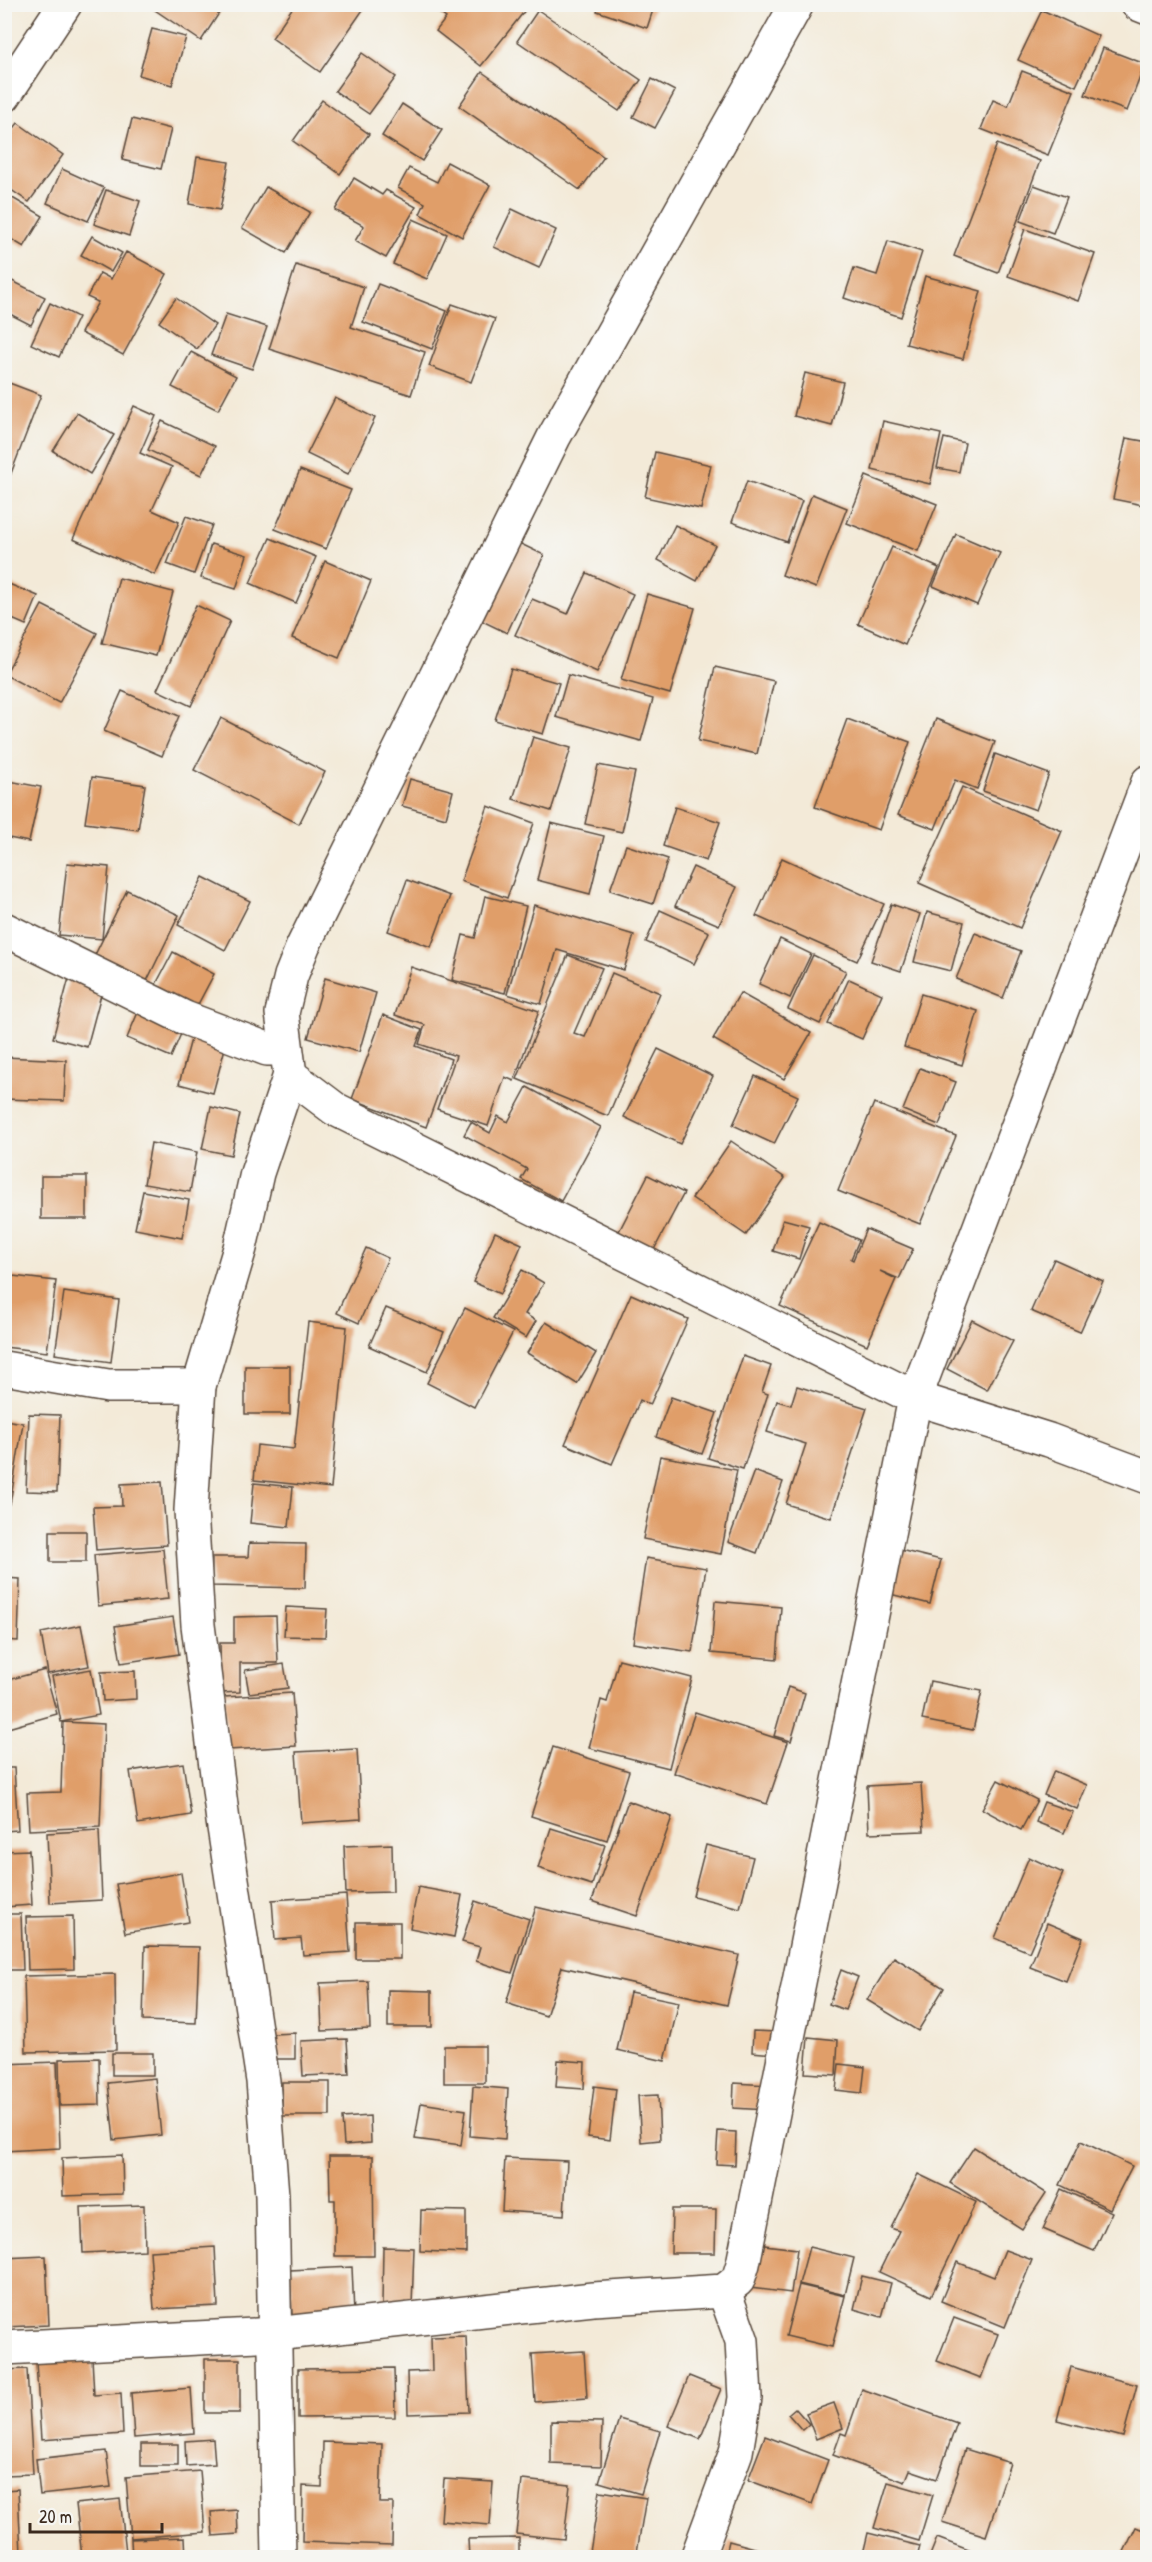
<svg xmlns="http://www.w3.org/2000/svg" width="1152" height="2562" font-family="'Patrick Hand',sans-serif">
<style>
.building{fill:#e09e69}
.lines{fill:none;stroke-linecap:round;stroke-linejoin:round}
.minor-casing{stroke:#57473a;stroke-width:36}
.minor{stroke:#fff;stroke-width:33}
</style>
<rect width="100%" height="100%" fill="#f6f6f2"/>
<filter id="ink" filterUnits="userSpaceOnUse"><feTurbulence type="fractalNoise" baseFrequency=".0167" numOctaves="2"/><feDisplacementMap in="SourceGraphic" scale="12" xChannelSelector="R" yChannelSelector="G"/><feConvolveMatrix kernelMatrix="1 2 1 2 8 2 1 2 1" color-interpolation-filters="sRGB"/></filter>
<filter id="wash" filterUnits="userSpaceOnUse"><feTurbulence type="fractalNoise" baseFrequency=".008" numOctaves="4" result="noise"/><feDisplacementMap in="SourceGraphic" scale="24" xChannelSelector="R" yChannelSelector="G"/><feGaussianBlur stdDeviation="1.35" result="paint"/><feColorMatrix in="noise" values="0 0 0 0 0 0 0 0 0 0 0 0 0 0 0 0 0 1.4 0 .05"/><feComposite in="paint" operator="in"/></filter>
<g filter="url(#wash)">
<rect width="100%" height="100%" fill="#f3ead8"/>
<g id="blocks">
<g class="building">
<polygon points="146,4 225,4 201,41"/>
<polygon points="295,4 367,4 320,72 272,38"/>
<polygon points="438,4 530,4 481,66 436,31 446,18 434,9"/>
<polygon points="599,4 655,4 647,28 597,11"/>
<polygon points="538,10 641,80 619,111 517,41"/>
<polygon points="1042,10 1099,36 1076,86 1018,60"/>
<polygon points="152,29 186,37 172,85 139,75"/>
<polygon points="1103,48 1145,64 1127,111 1085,95"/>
<polygon points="362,53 396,77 369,114 335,91"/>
<polygon points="1022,71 1074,91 1048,155 981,129 993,100 1008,106"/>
<polygon points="482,72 604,157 580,190 459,106"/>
<polygon points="652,79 675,91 655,128 633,117"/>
<polygon points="322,100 369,134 340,174 293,141"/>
<polygon points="402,104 442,130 422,161 382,136"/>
<polygon points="132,119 171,129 161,169 122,160"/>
<polygon points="18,123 63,155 29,202 4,185 4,164 9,158 4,155 4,141"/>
<polygon points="997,144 1040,161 998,273 954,256"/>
<polygon points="197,157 229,162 220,210 189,204"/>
<polygon points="447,162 490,185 462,237 420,214 425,203 398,188 409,168 437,182"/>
<polygon points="62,169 104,188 88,221 47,203"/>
<polygon points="354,178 382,195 386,190 416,207 386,258 355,241 364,226 335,210"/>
<polygon points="1034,185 1067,197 1053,233 1020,221"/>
<polygon points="266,187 310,212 286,253 242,228"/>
<polygon points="106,190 140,201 129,236 94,224"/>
<polygon points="4,193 43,216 24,247 4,235"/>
<polygon points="512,209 556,230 539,268 494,247"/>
<polygon points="413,219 447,234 427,279 393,264"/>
<polygon points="1025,229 1095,254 1078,301 1008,276"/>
<polygon points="92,236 122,253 111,272 81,255"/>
<polygon points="888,241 922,252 901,317 844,298 854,268 877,275"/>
<polygon points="126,252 167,274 123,355 81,333 98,302 87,297 100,273 111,279"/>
<polygon points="296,265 364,287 351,327 425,352 411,395 269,349"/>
<polygon points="925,276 981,291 963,359 906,344"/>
<polygon points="4,277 45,297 31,325 4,311"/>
<polygon points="378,284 447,311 432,349 363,322"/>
<polygon points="176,298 215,325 197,349 159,322"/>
<polygon points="50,303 78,317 59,357 31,344"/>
<polygon points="452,304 495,319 471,382 429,366"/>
<polygon points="226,314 267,327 252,369 211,355"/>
<polygon points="191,352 236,376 218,410 172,387"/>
<polygon points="805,373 843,382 832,426 794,416"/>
<polygon points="4,381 41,395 5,489 4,489"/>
<polygon points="335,398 375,418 348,474 307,454"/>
<polygon points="134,406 156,416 140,453 172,467 152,510 179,522 155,575 73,539"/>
<polygon points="77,413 114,435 90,474 53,451"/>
<polygon points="162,421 215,446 201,475 148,450"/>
<polygon points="883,421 941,434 930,484 872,470"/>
<polygon points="944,438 965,443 959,472 937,468"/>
<polygon points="1126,438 1148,442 1148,506 1113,499"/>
<polygon points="655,452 711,465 701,509 645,497"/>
<polygon points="300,470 351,490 326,549 275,529"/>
<polygon points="866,476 937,504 918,551 847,523"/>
<polygon points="747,481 802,501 787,542 732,522"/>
<polygon points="812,494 847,508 816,588 782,575"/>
<polygon points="186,516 212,525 194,574 167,564"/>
<polygon points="675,525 715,545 697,581 658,560"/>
<polygon points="956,534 1000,553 977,605 933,586"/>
<polygon points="270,538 316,557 296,603 250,583"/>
<polygon points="519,543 544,555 507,633 482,621"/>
<polygon points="211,544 247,555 236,589 201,578"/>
<polygon points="892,547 939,568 905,645 858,624"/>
<polygon points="325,561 371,581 339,658 292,638"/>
<polygon points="587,573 633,594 597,672 515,635 532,599 568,614"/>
<polygon points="119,578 173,592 156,656 102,643"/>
<polygon points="4,582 38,596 26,625 12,619 7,630 4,629"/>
<polygon points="647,594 695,608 670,694 621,680"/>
<polygon points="42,605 97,633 59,703 5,675"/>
<polygon points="196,605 230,621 191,706 157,690"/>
<polygon points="715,667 774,681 757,754 698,741"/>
<polygon points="511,669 559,683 543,734 495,720"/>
<polygon points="568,675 653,699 641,741 556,717"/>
<polygon points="122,691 179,716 162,756 104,731"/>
<polygon points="221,718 325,772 299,824 194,770"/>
<polygon points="847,719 910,742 879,830 815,807"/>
<polygon points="936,719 995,742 977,789 955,780 935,829 898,815"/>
<polygon points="533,737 571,748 551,811 513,799"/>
<polygon points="995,754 1049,774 1036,810 983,791"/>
<polygon points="598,765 635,772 622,832 585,824"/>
<polygon points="92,777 145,785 138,830 85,823"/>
<polygon points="410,779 453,791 446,818 402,806"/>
<polygon points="4,780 41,787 29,842 4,837"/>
<polygon points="962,787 1062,831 1020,928 919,883"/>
<polygon points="488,806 534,823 507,898 461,881"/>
<polygon points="675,807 720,822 706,861 663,846"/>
<polygon points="551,823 604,836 590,894 537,880"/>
<polygon points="626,845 668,859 653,904 610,890"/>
<polygon points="782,858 884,904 857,961 756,916"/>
<polygon points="67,863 109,867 102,939 59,935"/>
<polygon points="693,867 737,887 719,925 675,906"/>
<polygon points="203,877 250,901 225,950 178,925"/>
<polygon points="407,880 450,896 431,947 388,931"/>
<polygon points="127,890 179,915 143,989 91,963"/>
<polygon points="485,896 526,906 505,993 452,980 463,935 475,938"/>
<polygon points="891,904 920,914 901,971 871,961"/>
<polygon points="534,905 634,935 624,970 557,950 541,1004 507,994"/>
<polygon points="660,910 709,932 694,964 646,942"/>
<polygon points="927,912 964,922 951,971 914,962"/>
<polygon points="975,933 1021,951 1003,998 956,979"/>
<polygon points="780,939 811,954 790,998 759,984"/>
<polygon points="173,952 214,974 195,1010 154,988"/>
<polygon points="568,955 602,968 574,1033 585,1037 612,973 660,993 608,1116 517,1079"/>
<polygon points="813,955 846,971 820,1024 788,1009"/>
<polygon points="411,967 539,1011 514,1081 505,1077 488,1126 437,1109 456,1056 419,1044 425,1025 395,1015"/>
<polygon points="69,978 103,987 87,1047 53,1038"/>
<polygon points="325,978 376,993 359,1052 308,1038"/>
<polygon points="849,979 882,994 862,1039 828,1024"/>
<polygon points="740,993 811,1033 784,1079 713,1039"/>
<polygon points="921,994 978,1011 962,1065 904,1047"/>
<polygon points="142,1003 186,1022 171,1057 127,1038"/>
<polygon points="383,1015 422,1030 416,1046 451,1059 426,1127 352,1099"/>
<polygon points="194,1028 228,1037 213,1093 179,1084"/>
<polygon points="658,1049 713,1076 680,1144 624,1117"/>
<polygon points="4,1057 66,1060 64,1101 4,1099"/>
<polygon points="920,1068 956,1082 939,1125 903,1110"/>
<polygon points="755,1076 798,1096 774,1144 733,1125"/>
<polygon points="527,1087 601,1127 561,1201 521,1179 527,1169 464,1135 471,1122 490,1133 498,1116 508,1122"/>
<polygon points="874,1103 956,1136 920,1224 838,1191"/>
<polygon points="211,1107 240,1114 231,1155 202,1149"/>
<polygon points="731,1141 785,1178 746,1235 692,1198"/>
<polygon points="151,1143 197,1152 190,1192 144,1184"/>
<polygon points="648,1175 684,1193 649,1259 614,1241"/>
<rect x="41" y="1176" width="46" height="43"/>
<polygon points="143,1191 189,1200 182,1238 135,1229"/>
<polygon points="783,1219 809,1226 799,1259 773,1251"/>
<polygon points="819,1222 859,1240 851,1259 853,1260 866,1229 913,1249 899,1279 880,1271 896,1279 867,1345 780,1306"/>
<polygon points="495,1232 522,1244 500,1294 473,1282"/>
<polygon points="366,1248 388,1258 359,1323 337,1313"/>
<polygon points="1054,1259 1103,1281 1080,1332 1031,1311"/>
<polygon points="522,1270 544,1283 525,1314 536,1321 526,1338 493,1318"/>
<polygon points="4,1275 56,1281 47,1352 4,1347"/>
<polygon points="64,1292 119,1300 111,1362 55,1354"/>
<polygon points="631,1294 688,1319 650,1405 640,1400 612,1464 565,1444"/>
<polygon points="386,1308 444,1332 427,1372 369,1346"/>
<polygon points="465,1308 513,1332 474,1407 427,1383"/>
<polygon points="972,1320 1013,1341 987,1390 947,1369"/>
<polygon points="308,1322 347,1327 331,1488 254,1480 257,1445 294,1449"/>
<polygon points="546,1322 596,1353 577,1384 527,1353"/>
<polygon points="743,1356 771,1366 762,1392 768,1394 743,1469 708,1458"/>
<rect x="245" y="1366" width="45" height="48"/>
<polygon points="797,1386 867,1408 831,1518 786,1504 806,1444 767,1432 777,1401 791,1405"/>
<polygon points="671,1397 717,1413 702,1454 656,1437"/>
<polygon points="29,1414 60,1415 57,1492 26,1491"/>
<polygon points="5,1420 23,1423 10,1504 5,1504"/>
<polygon points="660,1456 737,1470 721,1554 643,1539"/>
<polygon points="754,1471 783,1482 757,1553 728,1542"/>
<polygon points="162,1482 167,1545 96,1550 93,1507 122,1506 121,1484"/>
<polygon points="254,1483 293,1487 289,1527 250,1523"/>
<rect x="50" y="1531" width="36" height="31"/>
<polygon points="249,1543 306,1544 305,1588 211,1586 212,1557 248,1557"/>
<polygon points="163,1549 168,1599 98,1606 94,1555"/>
<polygon points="900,1550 941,1560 930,1604 890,1594"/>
<polygon points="646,1558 706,1568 692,1652 633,1643"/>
<polygon points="4,1578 20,1579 18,1641 4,1640"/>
<polygon points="715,1601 781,1607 777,1659 711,1653"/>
<polygon points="286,1607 327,1609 325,1637 284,1636"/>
<polygon points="276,1616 278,1663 240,1663 240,1692 221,1693 220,1643 234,1643 234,1617"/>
<polygon points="173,1617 179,1654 121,1663 115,1626"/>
<polygon points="81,1625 89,1666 48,1674 41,1633"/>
<polygon points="619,1659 692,1678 669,1768 589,1748 601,1700 607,1702"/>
<polygon points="284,1664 288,1688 249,1693 245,1670"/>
<polygon points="91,1669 99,1715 61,1722 52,1676"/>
<polygon points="45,1670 57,1714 8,1728 4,1715 4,1681"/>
<polygon points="135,1671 136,1699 103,1701 101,1672"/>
<polygon points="930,1681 982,1691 973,1730 922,1720"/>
<polygon points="788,1687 805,1693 791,1741 774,1736"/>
<polygon points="292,1693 296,1746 228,1750 224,1697"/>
<polygon points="695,1712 788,1742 767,1804 674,1773"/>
<polygon points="63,1722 104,1724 100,1827 29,1830 27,1793 61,1792"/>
<polygon points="553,1747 629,1771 607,1840 531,1816"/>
<polygon points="357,1749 361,1819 301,1823 296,1752"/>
<polygon points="183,1763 191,1815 138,1824 130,1771"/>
<polygon points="4,1768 14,1768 18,1830 4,1831"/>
<polygon points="1054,1771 1087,1785 1077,1809 1044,1795"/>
<polygon points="998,1780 1037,1800 1021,1830 982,1809"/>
<polygon points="921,1783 924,1831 869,1833 867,1786"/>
<polygon points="628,1801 672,1817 637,1916 592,1901"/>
<polygon points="1044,1802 1073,1812 1064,1833 1036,1822"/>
<polygon points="551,1828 605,1845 592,1885 538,1868"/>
<polygon points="99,1830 102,1900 50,1903 47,1833"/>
<polygon points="392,1844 393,1892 346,1893 344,1846"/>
<polygon points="706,1845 753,1857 740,1908 693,1896"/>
<polygon points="29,1850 32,1905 4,1907 4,1851"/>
<polygon points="1029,1857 1063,1873 1029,1952 995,1938"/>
<polygon points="181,1873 189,1922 125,1933 116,1884"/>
<polygon points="418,1887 462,1895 454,1937 410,1928"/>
<polygon points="346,1895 350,1952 303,1955 301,1938 275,1940 272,1900"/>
<polygon points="475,1901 529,1919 512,1973 476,1961 480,1947 462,1942"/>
<polygon points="536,1907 739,1955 727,2005 562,1967 546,2016 506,2003"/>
<polygon points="4,1914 21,1914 23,1970 4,1970"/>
<polygon points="73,1916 74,1969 28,1970 26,1917"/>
<rect x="356" y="1922" width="44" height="37"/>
<polygon points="1047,1923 1083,1938 1066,1981 1030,1967"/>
<polygon points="145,1946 199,1947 196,2023 143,2021"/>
<polygon points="894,1957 944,1988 918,2031 867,2000"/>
<polygon points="841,1970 858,1977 845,2010 829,2004"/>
<polygon points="115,1974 116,2050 26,2052 24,1976"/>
<polygon points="368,1981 370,2029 322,2031 320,1983"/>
<polygon points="388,1990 432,1991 432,2027 388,2027"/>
<polygon points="630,1992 679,2002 665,2061 617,2050"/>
<polygon points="753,2031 775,2032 774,2054 752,2052"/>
<polygon points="295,2033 295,2059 274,2059 273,2034"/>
<polygon points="808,2037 838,2040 836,2075 805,2073"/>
<polygon points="347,2039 349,2074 303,2076 301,2041"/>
<rect x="444" y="2046" width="41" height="37"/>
<rect x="112" y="2053" width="41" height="22"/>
<polygon points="99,2058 100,2105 60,2106 59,2059"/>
<polygon points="558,2060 585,2062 584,2089 556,2087"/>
<polygon points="57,2062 60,2148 4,2151 4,2064"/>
<polygon points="839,2064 865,2067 862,2093 836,2090"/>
<polygon points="155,2078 161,2135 114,2140 108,2083"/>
<rect x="282" y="2082" width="48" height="34"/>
<polygon points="734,2083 768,2085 767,2110 733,2108"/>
<polygon points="473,2086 508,2089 505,2139 470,2136"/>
<polygon points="594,2086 616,2089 610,2140 588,2137"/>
<polygon points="658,2095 660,2140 641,2142 638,2096"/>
<polygon points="421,2103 466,2110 461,2145 415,2139"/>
<polygon points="370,2116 371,2143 344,2145 342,2118"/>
<polygon points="718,2131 736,2132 735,2165 716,2164"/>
<polygon points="1081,2141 1132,2166 1110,2209 1060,2185"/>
<polygon points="974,2147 1046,2193 1022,2229 950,2183"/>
<polygon points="122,2155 123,2194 63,2196 62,2158"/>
<polygon points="329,2156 373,2156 374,2256 335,2256 335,2200 330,2200"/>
<polygon points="505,2158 567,2161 564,2215 502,2211"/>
<polygon points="918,2174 976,2202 931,2296 879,2272 899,2231 891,2228"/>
<polygon points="1061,2189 1112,2212 1094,2251 1043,2229"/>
<polygon points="144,2205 145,2250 83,2253 81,2207"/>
<polygon points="672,2209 716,2209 715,2253 671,2253"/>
<polygon points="421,2210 466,2211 466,2253 420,2251"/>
<polygon points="756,2244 797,2249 791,2293 750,2288"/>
<polygon points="215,2247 218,2306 154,2309 150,2251"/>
<polygon points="383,2247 414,2248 412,2307 382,2305"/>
<polygon points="809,2247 854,2258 845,2295 799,2284"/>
<polygon points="1005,2250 1032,2260 1005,2327 941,2301 957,2262 994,2277"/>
<polygon points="46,2256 49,2325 4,2327 4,2258"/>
<polygon points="352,2267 354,2314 292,2317 290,2270"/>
<polygon points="862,2276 891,2283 882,2317 854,2309"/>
<polygon points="799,2285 845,2296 832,2347 786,2336"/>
<polygon points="954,2318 998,2334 981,2378 937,2361"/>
<polygon points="466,2336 469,2412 408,2414 407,2372 432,2371 431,2337"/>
<polygon points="584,2351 587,2398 535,2402 532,2354"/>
<polygon points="92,2358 94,2395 121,2393 123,2434 41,2440 36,2362"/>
<rect x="205" y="2359" width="35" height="54"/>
<polygon points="1071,2367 1137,2385 1123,2437 1057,2420"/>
<polygon points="394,2368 395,2417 298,2418 298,2369"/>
<polygon points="27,2369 33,2474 4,2475 4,2370"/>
<polygon points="689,2376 721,2389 700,2439 668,2426"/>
<polygon points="191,2388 194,2433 134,2438 131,2393"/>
<polygon points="862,2389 957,2423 937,2479 910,2470 905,2482 833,2455 841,2433 846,2435"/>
<polygon points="834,2403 843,2428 816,2439 806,2413"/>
<polygon points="795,2408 809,2424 802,2430 788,2414"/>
<polygon points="619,2419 660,2431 641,2494 599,2482"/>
<polygon points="551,2421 602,2422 601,2466 551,2464"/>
<polygon points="765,2436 828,2460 812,2504 748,2480"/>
<polygon points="213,2439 215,2464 186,2466 185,2441"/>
<polygon points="323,2442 382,2444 380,2503 393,2503 392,2545 302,2542 303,2486 322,2487"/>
<rect x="141" y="2444" width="37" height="22"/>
<polygon points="965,2449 1010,2463 986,2536 942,2522"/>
<polygon points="106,2451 111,2487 40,2495 36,2459"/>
<polygon points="200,2471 205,2532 131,2538 126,2477"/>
<polygon points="444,2479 493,2482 490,2525 441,2521"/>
<polygon points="522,2480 570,2485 564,2539 516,2534"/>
<polygon points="888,2482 933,2495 919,2541 874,2528"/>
<polygon points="18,2489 21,2554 4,2555 4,2490"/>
<polygon points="600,2491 646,2498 636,2558 589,2558"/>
<polygon points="120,2499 126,2552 82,2557 76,2504"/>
<polygon points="237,2510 238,2534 213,2536 211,2512"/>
<polygon points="1136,2527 1148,2532 1148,2558 1121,2558"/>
<polygon points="868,2533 920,2546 917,2558 862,2558"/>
<polygon points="185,2537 186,2558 132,2558 131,2539"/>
<polygon points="519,2538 519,2558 469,2558 468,2539"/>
<polygon points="937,2538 987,2557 987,2558 929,2558"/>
<polygon points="729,2541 766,2551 764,2558 725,2558"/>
</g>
</g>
</g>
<g filter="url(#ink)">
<use href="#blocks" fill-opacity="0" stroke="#57473a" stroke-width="1.5"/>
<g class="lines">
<g class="minor-casing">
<g id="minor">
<polyline points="1138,4 1148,8"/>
<polyline points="4,96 65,4"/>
<polyline points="4,929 185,1018 267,1049 285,1049"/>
<polyline points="290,1075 335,1109 915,1398 1049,1440 1148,1477"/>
<polyline points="4,1368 108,1386 199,1386"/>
<polyline points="4,2348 275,2334 593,2299 724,2291 738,2280 743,2264 915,1398 1148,782"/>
<polyline points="279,2558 272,2195 263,2081 223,1821 198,1625 191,1510 199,1386 240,1248 257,1173 290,1075 282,1013 291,976 303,946 554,437 797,4"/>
<polyline points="697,2558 736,2452 745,2398 742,2341 724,2291"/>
</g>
</g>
<use href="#minor" class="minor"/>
</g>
</g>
<rect width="1152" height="2562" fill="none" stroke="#f6f6f2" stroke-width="24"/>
<path d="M30 2523v9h132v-9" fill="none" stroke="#3b2a1e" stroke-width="3"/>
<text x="39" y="2523" font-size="18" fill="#3b2a1e" stroke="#f6f6f2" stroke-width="4.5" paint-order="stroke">20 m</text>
</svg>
